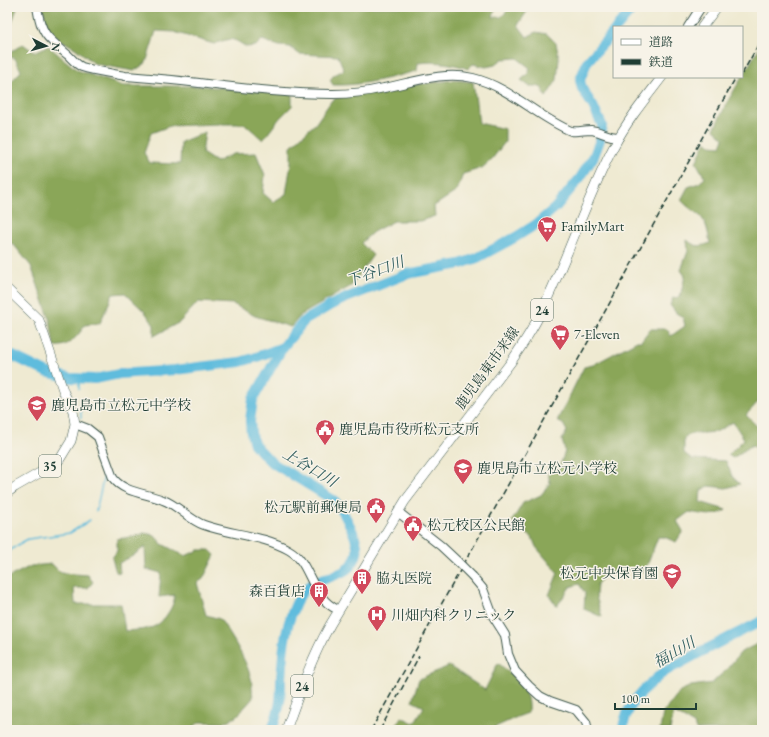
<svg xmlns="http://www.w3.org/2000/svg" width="769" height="737" font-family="'EB Garamond','Noto Serif JP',serif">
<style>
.forest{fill:#8aa659;stroke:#547246}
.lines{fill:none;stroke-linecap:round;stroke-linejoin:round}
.stream{stroke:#5fbcdd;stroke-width:1.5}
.river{stroke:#5fbcdd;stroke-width:10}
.secondary-casing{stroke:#3e574c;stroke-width:10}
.primary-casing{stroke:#3e574c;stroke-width:10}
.secondary{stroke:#fff;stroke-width:8}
.primary{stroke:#fff;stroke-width:9}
.rail{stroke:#1f3d34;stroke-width:1.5;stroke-dasharray:6 3;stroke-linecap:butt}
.secondary-bridge-casing{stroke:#3e574c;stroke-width:10;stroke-linecap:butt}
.secondary-bridge{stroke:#fff;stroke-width:8}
.labels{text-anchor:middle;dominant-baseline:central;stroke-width:3;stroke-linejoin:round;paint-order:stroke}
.shield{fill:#f7f3e8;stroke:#60746a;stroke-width:1}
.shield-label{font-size:13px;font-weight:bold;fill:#1f3d34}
.poi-label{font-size:14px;fill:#1f3d34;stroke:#f7f3e8;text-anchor:start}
.street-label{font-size:14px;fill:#1f3d34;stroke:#f7f3e8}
.water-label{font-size:15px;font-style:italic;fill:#2f5d5e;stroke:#f7f3e8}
</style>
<rect width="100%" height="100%" fill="#f7f3e8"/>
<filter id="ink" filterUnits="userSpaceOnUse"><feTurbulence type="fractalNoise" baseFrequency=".025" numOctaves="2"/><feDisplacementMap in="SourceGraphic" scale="8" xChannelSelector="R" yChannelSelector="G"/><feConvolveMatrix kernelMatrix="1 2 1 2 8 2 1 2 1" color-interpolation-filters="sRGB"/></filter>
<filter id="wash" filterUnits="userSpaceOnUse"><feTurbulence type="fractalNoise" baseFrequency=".012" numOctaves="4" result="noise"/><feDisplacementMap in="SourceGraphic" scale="16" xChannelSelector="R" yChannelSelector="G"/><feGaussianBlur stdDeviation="0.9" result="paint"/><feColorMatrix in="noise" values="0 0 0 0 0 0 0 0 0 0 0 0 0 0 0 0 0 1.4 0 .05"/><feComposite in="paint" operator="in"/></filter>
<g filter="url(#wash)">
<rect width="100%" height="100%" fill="#efead2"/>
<g class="forest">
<polygon points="7,7 17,8 7,37"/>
<path d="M43 7H496L493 17H501L511 7H530L518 25 527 37 536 32 547 34 556 43 559 59 557 80 546 97 542 88 537 86H529L521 80 528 74 530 68 517 58 502 59 495 65 486 67 473 64 468 69C452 63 434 61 418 63L417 71C389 78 362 86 333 85L330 80 334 75 344 70 338 56 299 54 290 47 279 46 262 40 256 46 246 47C232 37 230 38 214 44L174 32 156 31 146 63 134 71 95 64 75 48 59 39 47 27Z"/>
<path d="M762 43V400L758 402 746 415 762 431V453L752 445 733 458 728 455 744 439 733 422 716 432 690 434 684 438V453L692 459 726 461 732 476 740 484 726 488 709 486 701 490 700 502 726 510C714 518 702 514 689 512L677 521 683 531 676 542 664 537H658L645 571 632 569 609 572 597 584 596 596 602 617 584 609 585 593 579 584 570 587 557 606 549 595 558 573 536 547 532 537 521 530 512 521 523 503 541 495 550 483 548 473V466L553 470 559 468 565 451 562 440 567 431 563 424 557 421 584 367 593 365 637 341H641L650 329H667L671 336 685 326 683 317 676 313 670 305 673 298 680 297 685 276 681 270 688 251 687 240C695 247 700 247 710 243 708 233 707 222 699 215 693 210 687 207 681 200L688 187 699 183 705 178 696 162 706 141 711 145 721 146 724 138 714 129 729 99Z"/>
<path d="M23 44 34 52 48 46 77 70 123 86H201L292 94V106L279 119 263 140 245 124H218L170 126 151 133 144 153 150 163 180 164 181 142 205 132 202 153 216 162 233 154 256 153 265 175 263 193 273 202 286 194 291 163V146L316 123 332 100 336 98 420 84 454 80 473 82 479 123 505 129V142L492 159 482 168 463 174 457 191 434 206 435 216 420 221H394L373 232 361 243 373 255 351 286 301 315 291 327 255 316 233 304 198 302 180 322 154 336V325L145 312 125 293 113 294 100 323 85 325C78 336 69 348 54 346L50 320 31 266 14 245 7 241V86L21 71 15 58 7 57V50L12 51Z"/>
<path d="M144 533 154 535 162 544 185 556 199 550H210L215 555 203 579 197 583 206 615 220 619C232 637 245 657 251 678 252 684 252 691 253 698L236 717 223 723 200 722 189 730H7V580L9 577 31 566 52 564 61 573 88 575 93 582 88 588H74L75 604H121L125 631C145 629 157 631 168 613 172 607 174 603 174 595L159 597 161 573 146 569 145 547 131 557 119 563 120 573 116 572 112 558 117 551V539L137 536Z"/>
<polygon points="757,644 762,645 762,730 696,730 694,724 674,713 670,730 660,730 663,713 680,691 691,686 712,683 726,670 741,652"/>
<path d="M498 663C516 678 530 688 528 713L517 717 489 730H394L401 717 414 723 424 707 412 701 419 679 449 666 485 690Z"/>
</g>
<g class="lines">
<g class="stream">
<polyline points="79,378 79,389"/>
<polyline points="80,400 81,418"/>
<polyline points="96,511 104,476"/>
<polyline points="7,553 19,544 28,539 70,533 90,520"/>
</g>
<g class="river">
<polyline points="617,27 634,7"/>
<polyline points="7,353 46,372 70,378 95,379 119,374 175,370 240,362 254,358 283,347"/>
<path d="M272 730C275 721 279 710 280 701 281 694 281 686 281 679 283 650 285 620 301 594 315 573 351 582 357 553 360 540 343 511 335 501L271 462 254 444 251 433 250 421 253 399 283 347 304 321 331 305 346 298 407 274 460 264 477 258 516 237 535 225 555 208 580 178 594 156 601 137 602 125 593 106 582 89 580 80 587 62 614 31"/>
<path d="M623 730C624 709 643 689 659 676 666 670 675 666 683 662 709 647 736 634 762 621"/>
</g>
</g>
</g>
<g filter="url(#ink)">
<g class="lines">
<g class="secondary-casing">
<g id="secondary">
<path d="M37 7C41 34 47 38 68 55 72 59 77 65 82 67 95 71 111 73 125 76 194 80 263 94 333 94 350 94 367 92 384 88 414 82 443 71 473 78 510 87 537 117 571 131 578 132 584 130 591 130 600 131 608 137 619 137"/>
<polyline points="688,27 701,7"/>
<path d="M75 424 88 429 98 437 113 478C124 493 146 493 163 500 178 505 189 520 204 525 232 535 263 535 289 550 307 560 309 583 322 597 326 603 332 607 338 610"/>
<polyline points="398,512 441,546 458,562"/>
<polyline points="473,577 483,589 493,616 505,635 508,654 515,671 529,686 540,696 550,701 576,710 586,722 588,730"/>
</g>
</g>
<g class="primary-casing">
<g id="primary">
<polyline points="702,27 717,7"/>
<polyline points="7,289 39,320 64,393 73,411 75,424 71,441 60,459 55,464 15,487 7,493"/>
<path d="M286 730C299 694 311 659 330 625L405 501 511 362C521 347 531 332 539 316 567 261 585 201 614 146 627 121 645 99 662 77"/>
</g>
</g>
<use href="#secondary" class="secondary"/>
<use href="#primary" class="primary"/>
<g class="rail">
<polyline points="742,74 762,38"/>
<polyline points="371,730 736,77"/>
<polyline points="380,730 419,656"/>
</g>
<g class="secondary-bridge-casing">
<polyline id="secondary-bridge" points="458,562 473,577"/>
</g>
<use href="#secondary-bridge" class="secondary-bridge"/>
</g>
</g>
<defs>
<g id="supermarket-pin" transform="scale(1)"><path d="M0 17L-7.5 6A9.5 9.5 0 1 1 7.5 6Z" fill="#d1495b" stroke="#f7f3e8"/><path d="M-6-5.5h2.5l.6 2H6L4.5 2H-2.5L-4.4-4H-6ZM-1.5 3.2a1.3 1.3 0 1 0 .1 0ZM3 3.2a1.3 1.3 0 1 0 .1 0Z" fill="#fff"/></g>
<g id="school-pin" transform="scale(1)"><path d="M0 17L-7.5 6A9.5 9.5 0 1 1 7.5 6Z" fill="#d1495b" stroke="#f7f3e8"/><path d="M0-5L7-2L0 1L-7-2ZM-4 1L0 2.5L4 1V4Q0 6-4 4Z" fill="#fff"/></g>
<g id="civic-pin" transform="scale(1)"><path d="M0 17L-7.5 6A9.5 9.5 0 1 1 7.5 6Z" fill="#d1495b" stroke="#f7f3e8"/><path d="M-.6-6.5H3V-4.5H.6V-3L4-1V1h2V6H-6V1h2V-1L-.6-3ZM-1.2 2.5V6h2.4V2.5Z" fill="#fff"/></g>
<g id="building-pin" transform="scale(1)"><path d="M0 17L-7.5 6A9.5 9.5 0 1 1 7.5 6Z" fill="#d1495b" stroke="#f7f3e8"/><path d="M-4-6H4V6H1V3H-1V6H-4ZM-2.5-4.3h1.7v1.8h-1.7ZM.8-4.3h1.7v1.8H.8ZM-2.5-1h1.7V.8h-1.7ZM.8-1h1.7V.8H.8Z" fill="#fff"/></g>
<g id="hospital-pin" transform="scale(1)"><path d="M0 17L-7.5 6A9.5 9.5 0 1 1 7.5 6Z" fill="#d1495b" stroke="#f7f3e8"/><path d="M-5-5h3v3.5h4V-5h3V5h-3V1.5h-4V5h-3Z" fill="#fff"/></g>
</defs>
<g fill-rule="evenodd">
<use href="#supermarket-pin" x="547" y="226"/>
<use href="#supermarket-pin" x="560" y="334"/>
<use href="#school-pin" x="37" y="405"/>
<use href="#civic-pin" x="325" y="429"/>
<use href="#school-pin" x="463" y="468"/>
<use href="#civic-pin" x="376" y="507"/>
<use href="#civic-pin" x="413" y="525"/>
<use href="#school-pin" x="672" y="573"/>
<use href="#building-pin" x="362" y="578"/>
<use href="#building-pin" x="319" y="591"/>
<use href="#hospital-pin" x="377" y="615"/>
</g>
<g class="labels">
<g class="shield">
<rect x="531" y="299" width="22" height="22" rx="3"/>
<rect x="39" y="455" width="22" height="22" rx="3"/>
<rect x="291" y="675" width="22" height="22" rx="3"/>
</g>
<g class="shield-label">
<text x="542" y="310">24</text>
<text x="50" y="466">35</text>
<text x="302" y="686">24</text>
</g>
<g class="poi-label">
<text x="561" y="226">FamilyMart</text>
<text x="574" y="334">7-Eleven</text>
<text x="51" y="405">鹿児島市立松元中学校</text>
<text x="339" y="429">鹿児島市役所松元支所</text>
<text x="477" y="468">鹿児島市立松元小学校</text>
<text x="362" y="507" text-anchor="end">松元駅前郵便局</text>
<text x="427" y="525">松元校区公民館</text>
<text x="658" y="573" text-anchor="end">松元中央保育園</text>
<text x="376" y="578">脇丸医院</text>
<text x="305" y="591" text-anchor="end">森百貨店</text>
<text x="391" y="615">川畑内科クリニック</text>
</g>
<g class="street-label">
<text transform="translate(487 368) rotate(-54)">鹿児島東市来線</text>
</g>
<g class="water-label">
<text transform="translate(375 271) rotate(-20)">下谷口川</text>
<text transform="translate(310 467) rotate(31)">上谷口川</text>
<text transform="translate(674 652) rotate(-30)">福山川</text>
</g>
</g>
<rect width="769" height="737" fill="none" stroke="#f7f3e8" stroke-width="24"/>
<rect x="613" y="26" width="130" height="52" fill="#f7f3e8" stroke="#a1aaa0"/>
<rect x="621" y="39" width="20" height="6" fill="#ffffff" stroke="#a1aaa0"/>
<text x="649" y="46" font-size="12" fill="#1f3d34">道路</text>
<rect x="621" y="59" width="20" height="6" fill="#1f3d34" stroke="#a1aaa0"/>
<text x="649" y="66" font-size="12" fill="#1f3d34">鉄道</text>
<g transform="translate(46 46) rotate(96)" stroke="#f7f3e8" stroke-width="3" paint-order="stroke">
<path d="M0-3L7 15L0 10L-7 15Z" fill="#1f3d34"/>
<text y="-6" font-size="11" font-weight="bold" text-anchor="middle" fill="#1f3d34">N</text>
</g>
<path d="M615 703v6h81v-6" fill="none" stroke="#1f3d34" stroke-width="2"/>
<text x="621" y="703" font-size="12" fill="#1f3d34" stroke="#f7f3e8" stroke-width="3" paint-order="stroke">100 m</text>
</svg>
